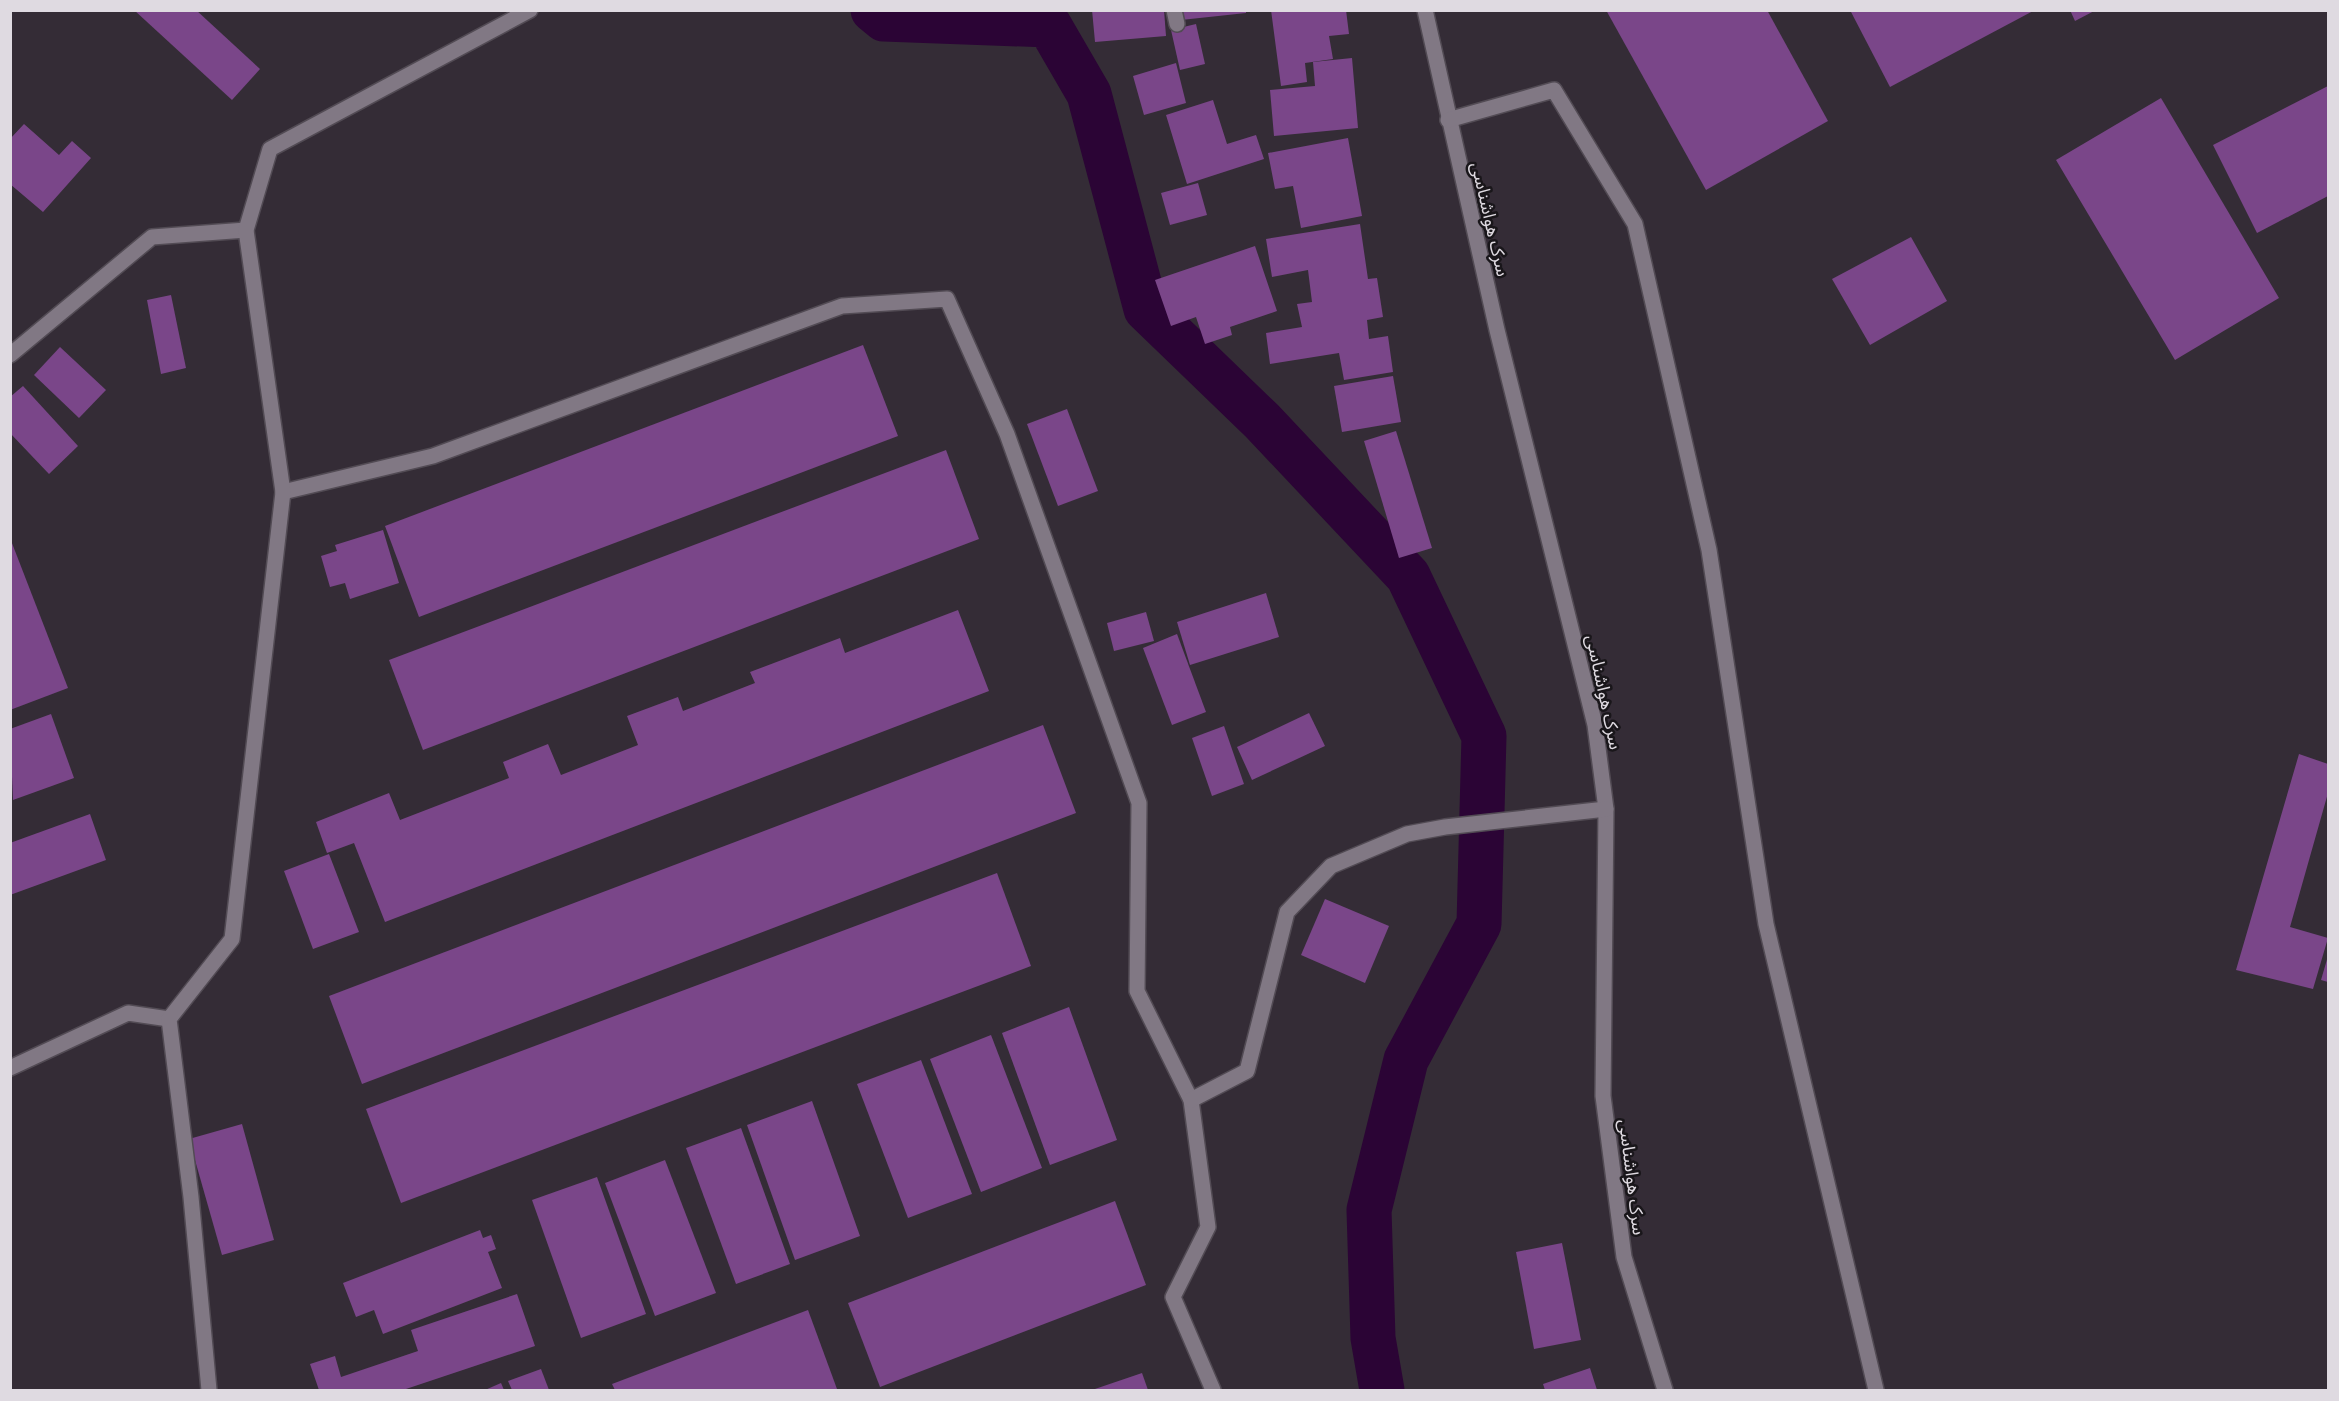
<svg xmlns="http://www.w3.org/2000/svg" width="2339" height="1401" font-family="'Playfair Display','Noto Sans Arabic',serif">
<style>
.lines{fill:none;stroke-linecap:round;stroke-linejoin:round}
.canal{stroke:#2b0435;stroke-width:45}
.building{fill:#7a4689}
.minor-casing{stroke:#524b54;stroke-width:18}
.minor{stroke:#817884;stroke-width:15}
.labels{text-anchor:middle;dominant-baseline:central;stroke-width:5;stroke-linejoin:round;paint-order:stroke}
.street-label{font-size:18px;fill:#dfdae1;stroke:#19161a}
</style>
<rect width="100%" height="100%" fill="#342c36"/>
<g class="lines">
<polyline class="canal" points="873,10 884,19 1049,25 1089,94 1146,309 1262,421 1408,576 1484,736 1479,924 1406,1060 1369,1210 1373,1338 1382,1390"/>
</g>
<g class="building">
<polygon points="134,10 196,10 260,69 232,100"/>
<polygon points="1092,10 1164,10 1166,36 1095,42"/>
<polygon points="1180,10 1246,10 1246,13 1181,20"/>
<polygon points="1271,10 1346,10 1349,34 1329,36 1333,59 1305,63 1307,82 1281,86"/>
<polygon points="1606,10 1767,10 1828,121 1706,190"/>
<polygon points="1850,10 2035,10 1890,87"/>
<polygon points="2070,10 2096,10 2075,21"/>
<polygon points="1196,24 1205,64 1180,70 1171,30"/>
<polygon points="1352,58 1358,128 1274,136 1270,90 1315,86 1313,62"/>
<polygon points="1176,63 1186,103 1144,115 1133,76"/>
<polygon points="2328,86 2328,196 2257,233 2213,145"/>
<polygon points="2161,98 2279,298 2175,360 2056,160"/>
<polygon points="1213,100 1227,144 1256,135 1264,159 1187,184 1166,115"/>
<polygon points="24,124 59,155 72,141 91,158 43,212 10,184 10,139"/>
<polygon points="1348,138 1362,216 1301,228 1293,186 1275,189 1268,153"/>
<polygon points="1198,183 1207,215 1170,225 1161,193"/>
<polygon points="1360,224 1368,279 1377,278 1383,317 1367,320 1369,339 1388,336 1393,372 1344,380 1339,353 1270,364 1266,333 1302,327 1297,304 1312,302 1308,270 1272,277 1266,239"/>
<polygon points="1911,237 1947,301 1870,345 1832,279"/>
<polygon points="1255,246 1277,311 1230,327 1232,335 1205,344 1196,317 1171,326 1155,280"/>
<polygon points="171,295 186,368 161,374 147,300"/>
<polygon points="863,345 898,436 419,617 385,526"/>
<polygon points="60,347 106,390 79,418 34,375"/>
<polygon points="1393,376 1401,422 1342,432 1334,386"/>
<polygon points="23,386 78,446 49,474 10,433 10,397"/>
<polygon points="1067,409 1098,491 1058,506 1027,424"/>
<polygon points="1396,431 1432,548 1399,558 1364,441"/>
<polygon points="946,450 979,539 423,750 389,660"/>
<polygon points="383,530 399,583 350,599 345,583 330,587 321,556 337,551 335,545"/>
<polygon points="10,538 68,688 10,710"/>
<polygon points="1266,593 1279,637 1190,665 1177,622"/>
<polygon points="958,610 989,691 385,922 354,843 327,853 316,822 389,793 400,820 509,778 503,762 548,744 561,775 638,745 627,716 678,697 683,711 755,683 750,672 840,638 845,653"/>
<polygon points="1146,612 1154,641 1114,651 1107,623"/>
<polygon points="1177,634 1206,712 1172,725 1143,648"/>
<polygon points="1309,713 1325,746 1252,780 1237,747"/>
<polygon points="51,714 74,778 13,800 10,729"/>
<polygon points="1043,725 1076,813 362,1084 329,996"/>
<polygon points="1224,726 1244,784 1212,796 1192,738"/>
<polygon points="2299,754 2328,764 2328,793 2290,927 2328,938 2313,989 2236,970"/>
<polygon points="90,814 106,860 10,895 10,843"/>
<polygon points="329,854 359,932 313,949 284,871"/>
<polygon points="997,873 1031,966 401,1203 366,1109"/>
<polygon points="1325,899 1389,926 1365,983 1301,955"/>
<polygon points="2328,956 2328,982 2321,980"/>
<polygon points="1069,1007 1117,1140 1050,1165 1002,1033"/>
<polygon points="991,1035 1042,1168 981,1192 930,1059"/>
<polygon points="921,1060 972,1194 908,1218 857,1084"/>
<polygon points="812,1101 860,1236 795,1260 747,1125"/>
<polygon points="242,1124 274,1240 222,1255 189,1139"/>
<polygon points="741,1128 790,1264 736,1284 686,1148"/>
<polygon points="665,1160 716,1293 655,1316 605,1183"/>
<polygon points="597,1177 646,1314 581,1338 532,1200"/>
<polygon points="1115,1201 1146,1285 880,1387 848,1303"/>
<polygon points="480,1230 483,1238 491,1235 496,1249 488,1252 502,1288 383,1334 374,1310 356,1317 343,1283"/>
<polygon points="1562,1243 1581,1340 1534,1349 1516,1252"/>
<polygon points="517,1294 535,1346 403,1390 319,1390 310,1364 335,1356 341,1377 418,1351 411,1330"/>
<polygon points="808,1310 837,1389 615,1390 612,1384"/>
<polygon points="1590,1368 1597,1390 1545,1390 1543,1384"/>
<polygon points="541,1369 549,1390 512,1390 508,1381"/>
<polygon points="1142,1373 1148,1390 1092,1390"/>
<polygon points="501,1383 504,1390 485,1390"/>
</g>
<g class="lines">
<g class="minor-casing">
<g id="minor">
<polyline points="1174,10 1177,24"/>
<polyline points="1425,10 1497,330 1595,725 1606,809 1603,1096 1624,1257 1665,1390"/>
<polyline points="1448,120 1554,90 1635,224 1709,550 1766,924 1876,1390"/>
<polyline points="10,355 152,237 246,230"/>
<polyline points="283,492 433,456 842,306 947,299 1007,434 1139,803 1137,991 1191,1100 1208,1227 1173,1297 1213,1390"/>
<polyline points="10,1068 128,1013 169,1019"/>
<polyline points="1191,1100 1247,1071 1287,912 1331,866 1407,834 1445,827 1606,809"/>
<polyline points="209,1390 191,1197 169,1019 232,939 283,492 246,230 270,149 530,10"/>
</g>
</g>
<use href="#minor" class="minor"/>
</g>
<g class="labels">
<g class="street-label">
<text transform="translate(1491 219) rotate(77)">سرک هواشناسی</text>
<text transform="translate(1605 692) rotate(78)">سرک هواشناسی</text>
<text transform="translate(1633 1177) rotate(83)">سرک هواشناسی</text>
</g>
</g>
<rect width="2339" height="1401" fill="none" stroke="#dfdae1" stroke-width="24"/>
</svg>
